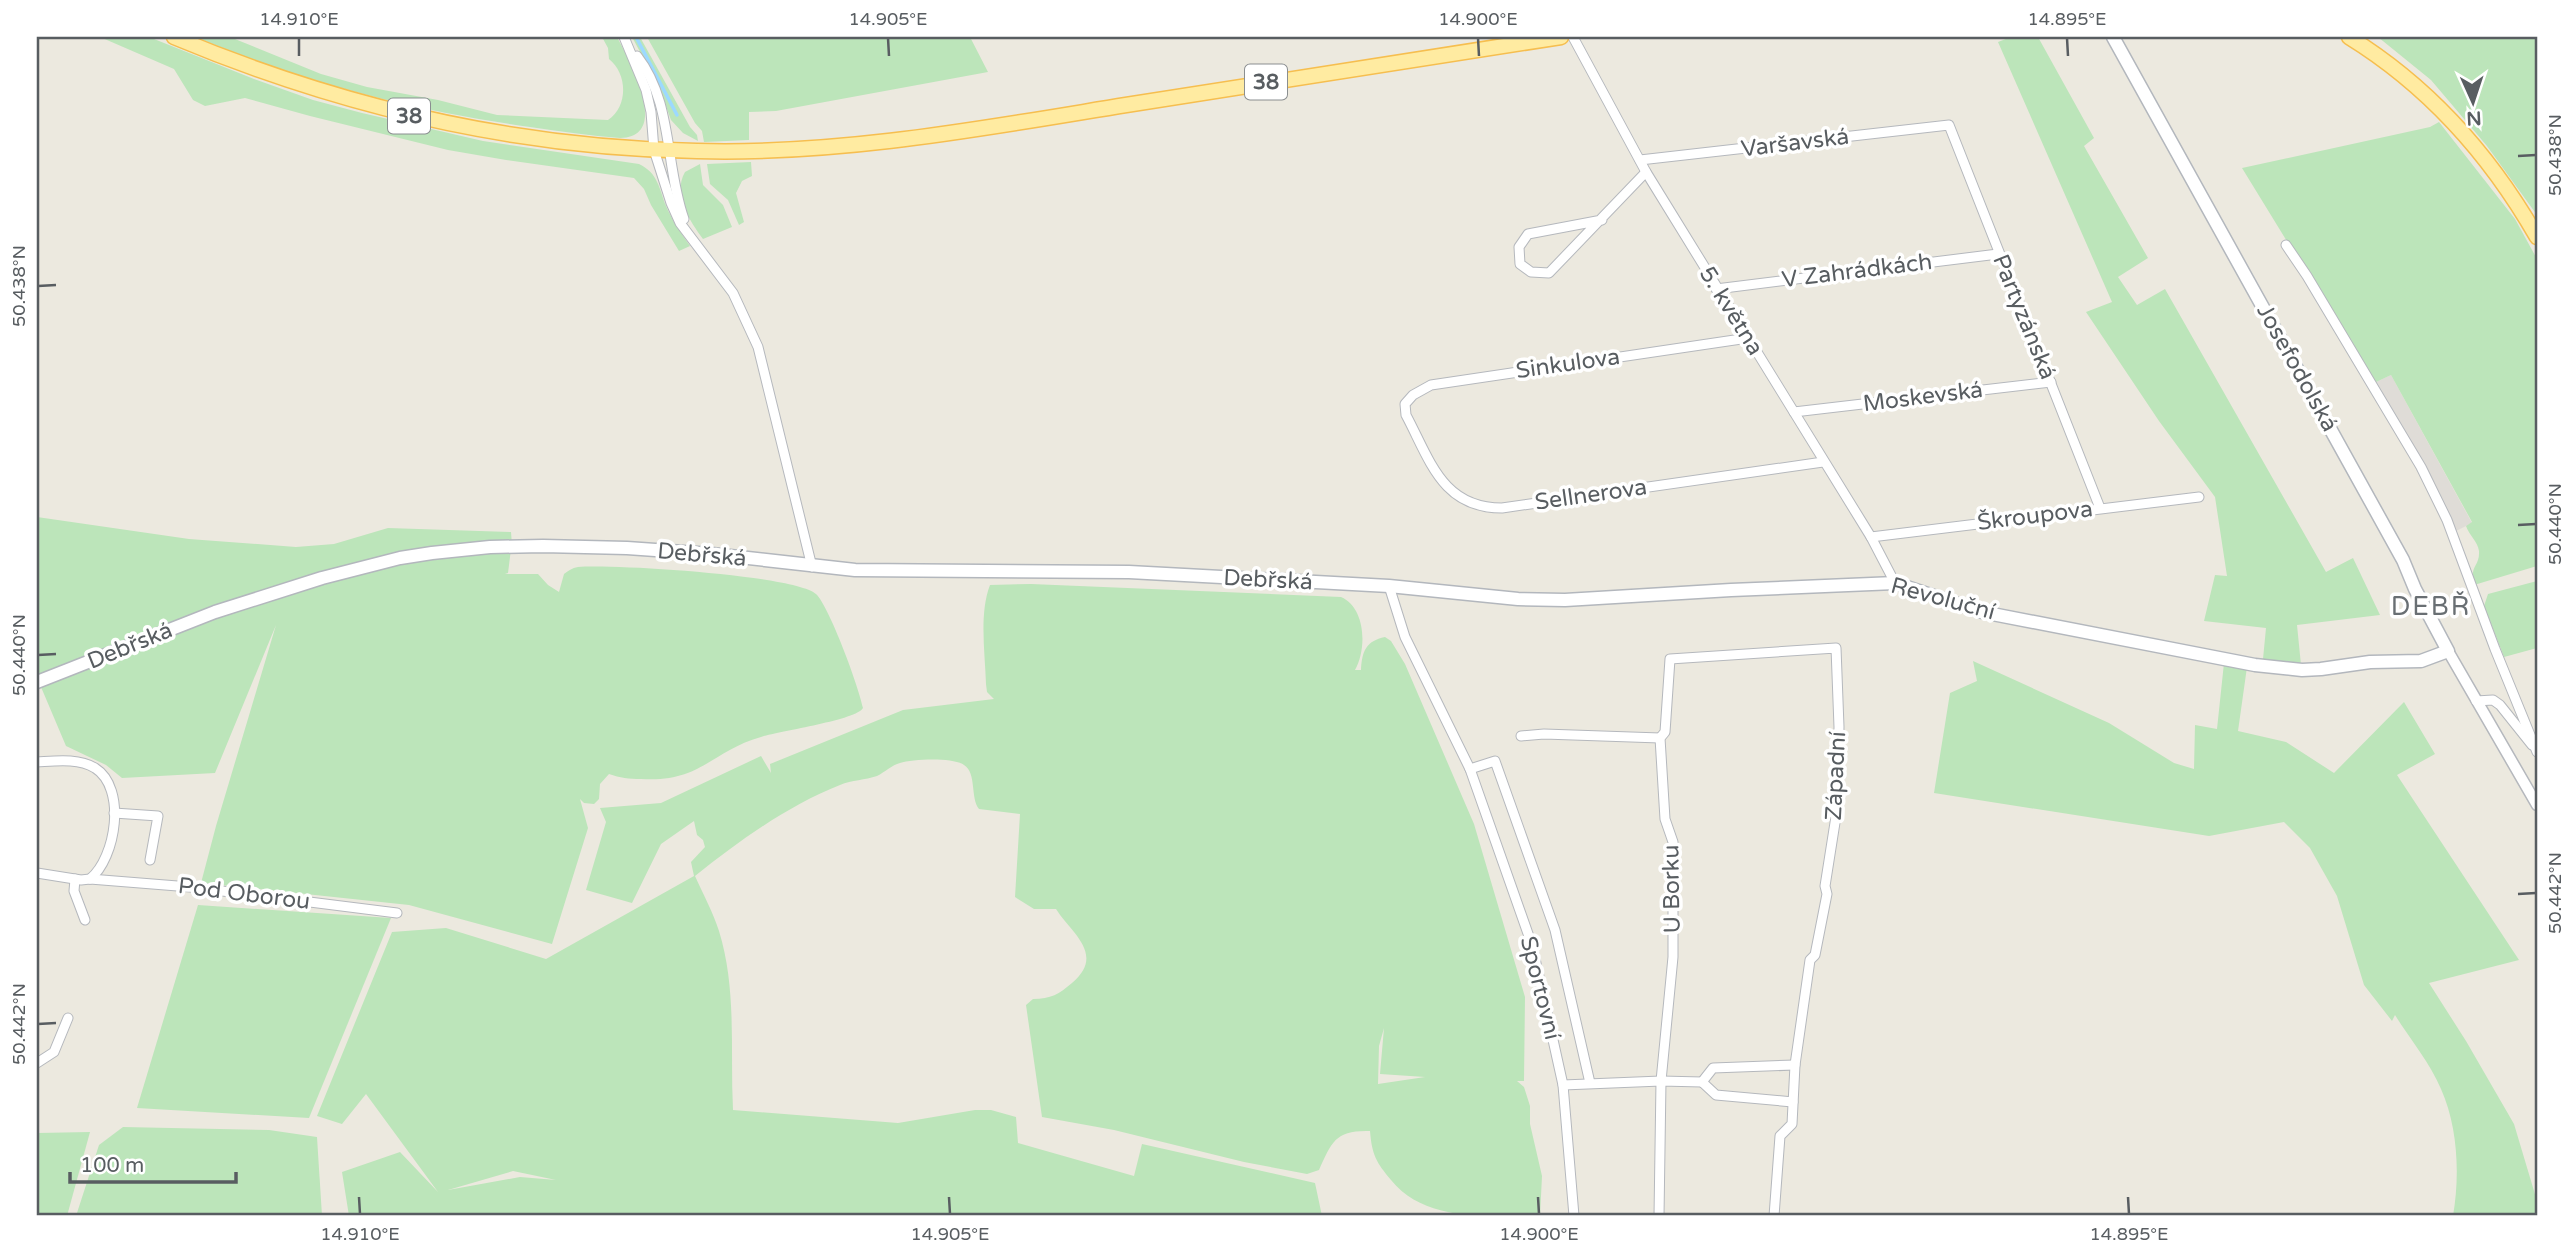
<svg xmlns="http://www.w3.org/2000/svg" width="2574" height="1253" font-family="'Varela Round',sans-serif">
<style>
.industrial{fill:#dfdcd7}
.green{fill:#bce5ba;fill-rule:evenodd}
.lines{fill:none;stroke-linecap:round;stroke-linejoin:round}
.stream{stroke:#9cd9ff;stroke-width:3.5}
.minor-casing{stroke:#b5b8bd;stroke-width:11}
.tertiary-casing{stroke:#b5b8bd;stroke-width:13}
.secondary-casing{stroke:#b3b7bd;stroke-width:15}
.primary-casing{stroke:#f6be4f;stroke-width:17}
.minor{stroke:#fff;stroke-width:9}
.tertiary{stroke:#fff;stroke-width:10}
.secondary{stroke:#fff;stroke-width:12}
.primary{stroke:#ffeba1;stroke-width:14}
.ticks{fill:none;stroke:#585d61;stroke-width:2.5}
.labels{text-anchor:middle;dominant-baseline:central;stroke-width:7;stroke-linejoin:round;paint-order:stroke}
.shield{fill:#fff;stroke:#8a8e90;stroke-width:2}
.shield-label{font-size:21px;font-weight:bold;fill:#585d61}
.street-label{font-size:23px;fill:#585d61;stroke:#fff}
.quarter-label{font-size:26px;letter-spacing:2px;fill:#696f73;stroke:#fff}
.neatline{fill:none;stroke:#585d61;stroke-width:2.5}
.ticks-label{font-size:18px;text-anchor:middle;fill:#585d61}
</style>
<rect width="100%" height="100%" fill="#ece9df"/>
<polygon class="industrial" points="2391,375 2472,523 2454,532 2374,383"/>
<g class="green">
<path d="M100 37H149L254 79 313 100 362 113 483 141 639 164C658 173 659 188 666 206 672 220 681 233 690 246L679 251 651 205 644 189 634 178 506 160 448 150 310 116 245 98 205 106 193 100 174 69Z"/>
<path d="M196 37H230L321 74 367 87 438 100 497 115 608 120C629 106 627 73 609 59L608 48 602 37H617C629 60 672 137 620 138 590 136 560 131 530 127 416 111 303 83 196 37Z"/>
<polygon points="632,37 640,37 690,127 697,135 698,141 683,133 671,120 659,87"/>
<polygon points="647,37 970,37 988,72 776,111 749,112 749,140 704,142 702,131 695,123"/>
<polygon points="2011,37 2038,37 2094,138 2084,146 2148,258 2118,277 2137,305 2165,289 2326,572 2353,558 2380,615 2297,625 2301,665 2263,659 2266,628 2204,621 2215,575 2227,576 2215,497 2159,421 2086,312 2112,302 1998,42"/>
<polygon points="2378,37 2537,37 2537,215 2487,146 2431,80"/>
<path d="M2439 122 2515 219 2537 259V566L2474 585C2469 565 2480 567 2479 551 2478 542 2469 535 2466 526L2472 522 2391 375 2374 383 2242 168 2430 127Z"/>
<polygon points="751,162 752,176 742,181 736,193 744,222 739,225 728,200 710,184 707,164"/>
<path d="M700 164 703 185 723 205 732 227 703 239C690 221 672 195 685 172Z"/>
<polygon points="37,517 189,539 296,547 334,544 388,528 511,532 512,545 399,555 37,678"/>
<path d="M511 549 508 573 505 574H538L548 585 559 592 564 574C568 571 572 568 578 567 613 564 794 575 816 594 829 606 859 687 863 708 857 720 779 731 761 737 711 751 701 783 641 779 629 779 620 778 609 774L600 784 599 799 594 804 584 803 580 799 588 828 552 944 409 905 201 883 216 826 276 625 215 773 122 778 106 765 66 746 41 687 218 614 402 559Z"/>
<polygon points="2537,581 2537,648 2504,657 2484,606 2488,594"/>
<path d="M1031 584 1341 597C1366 608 1367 649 1355 670H1361C1362 651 1366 641 1385 637L1391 641 1405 664 1474 824 1525 997 1524 1081H1517L1524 1087 1530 1106V1124L1542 1176 1540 1216C1490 1216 1426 1223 1391 1180 1376 1162 1372 1155 1370 1131 1336 1130 1332 1141 1319 1170L1307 1174 1244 1162 1114 1130 1042 1117 1026 1005 1033 999C1051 999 1059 994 1072 983 1106 954 1071 933 1056 909H1034L1015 897 1020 814 979 809C970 798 977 773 964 765 953 757 913 759 900 763 892 765 885 772 877 776 865 780 852 780 840 785 787 806 739 841 695 876 703 894 713 912 719 931 737 989 730 1051 733 1110L898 1123 975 1110H991L1016 1117 1018 1143 1134 1176 1142 1144 1315 1183 1322 1216H349L342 1172 400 1152 438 1192 366 1094 342 1124 317 1116 392 932 446 928 546 959 694 876 691 862 705 847 703 840 697 835 694 821 661 844 632 903 586 890 606 822 600 808 661 803 761 756 771 773 770 764 903 710 994 699 987 692 986 684C985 652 979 614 990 585ZM1384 1028 1380 1074 1425 1077 1378 1084 1379 1046ZM513 1171 556 1180 520 1177 448 1190Z"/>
<path d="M1973 661 2109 723 2174 763 2194 769 2195 725 2217 729 2224 663 2247 667 2238 731 2286 742 2334 773 2404 702 2435 754 2397 775 2519 960 2429 983 2466 1041 2514 1124 2537 1201V1216H2453C2460 1175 2458 1127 2441 1089 2430 1063 2410 1039 2395 1015L2392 1021 2364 985 2337 896 2310 848 2284 822 2209 836 1934 793 1950 693 1977 681Z"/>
<polygon points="198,905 391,918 309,1118 137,1108"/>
<polygon points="123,1127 269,1130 317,1137 322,1216 76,1216 99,1145"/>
<polygon points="90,1132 67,1216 37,1216 37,1133"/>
</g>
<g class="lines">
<polyline class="stream" points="636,37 677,115"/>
<g class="minor-casing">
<g id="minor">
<polyline points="624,37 646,90 651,112 654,150 671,203 680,223 733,293 758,347 812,567"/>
<polyline points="1573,37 1646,172 1871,537 1895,583"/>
<path d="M637 56C673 102 665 166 684 219"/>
<polyline points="1640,160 1949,125 2100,508"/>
<polyline points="1602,220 1528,234 1519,247 1520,264 1531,272 1549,273 1646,172"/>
<polyline points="2286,245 2307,276 2421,467 2447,520 2495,649 2537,752"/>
<polyline points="1716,289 1998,254"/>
<path d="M1748 338 1431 385 1413 395 1405 404 1406 415C1430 460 1442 508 1502 508L1823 462"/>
<polyline points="1794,412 2051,382"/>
<polyline points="1871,537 2199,497"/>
<polyline points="1389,586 1405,637 1470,769 1532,945 1563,1085 1574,1216"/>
<polyline points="2476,701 2493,700 2500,705 2532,745"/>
<polyline points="1521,736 1544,734 1660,738"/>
<path d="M37 762C56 761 78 758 95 768 127 788 116 858 90 879"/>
<polyline points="1470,769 1495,761 1555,930 1590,1083"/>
<polyline points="114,813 158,816 150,860"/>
<polyline points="37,873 81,880 90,879 190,887 397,913"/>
<polyline points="75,879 74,891 85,920"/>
<polyline points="37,1063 54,1052 68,1018"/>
<polyline points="1702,1082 1713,1068 1795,1065"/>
<polyline points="1702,1082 1716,1095 1793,1102"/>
<polyline points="1563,1085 1661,1081 1702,1082"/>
<polyline points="1659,1216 1661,1081 1673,957 1673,842 1665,819 1660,738 1665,732 1670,659 1836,648 1839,727 1837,810 1825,886 1827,894 1815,955 1810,960 1795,1065 1792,1124 1780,1136 1774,1216"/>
</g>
</g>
<g class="tertiary-casing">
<polyline id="tertiary" points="2448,651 2537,805"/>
</g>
<g class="secondary-casing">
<polyline id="secondary" points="37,682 215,612 322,578 400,558 432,553 490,547 543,546 627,548 712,554 855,570 1129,572 1389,586 1518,599 1565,600 1731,590 1895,583 1982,612 2255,665 2302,670 2321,669 2370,662 2421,661 2448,651 2415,589 2403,560 2113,37"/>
</g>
<g class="primary-casing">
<g id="primary">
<path d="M174 37C341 107 515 148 697 151 841 155 985 128 1126 105 1271 81 1416 59 1561 37"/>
<path d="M2349 37C2430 87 2490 155 2537 237"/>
</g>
</g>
<use href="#minor" class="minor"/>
<use href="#tertiary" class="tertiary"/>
<use href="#secondary" class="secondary"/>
<use href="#primary" class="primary"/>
</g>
<path class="ticks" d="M299 38V56M888 38 889 56M1478 38 1479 56M2067 38 2068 56M2518 156 2536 155M38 286 56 285M2518 525 2536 524M38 655 56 654M2518 894 2536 893M38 1024 56 1023M359 1197 360 1214M949 1197 950 1214M1538 1197 1539 1214M2128 1197 2129 1214"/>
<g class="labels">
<g class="shield">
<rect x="1245" y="64.5" width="42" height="35" rx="5"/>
<rect x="388" y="98.5" width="42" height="35" rx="5"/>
</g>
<g class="shield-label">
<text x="1266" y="82">38</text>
<text x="409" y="116">38</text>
</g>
<g class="street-label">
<text transform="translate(1795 143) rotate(-7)">Varšavská</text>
<text transform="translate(1857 271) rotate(-7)">V Zahrádkách</text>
<text transform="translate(1731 311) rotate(58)">5. května</text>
<text transform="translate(2024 317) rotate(68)">Partyzánská</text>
<text transform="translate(1568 364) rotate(-8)">Sinkulova</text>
<text transform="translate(2297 368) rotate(61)">Josefodolská</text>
<text transform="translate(1923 397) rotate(-7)">Moskevská</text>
<text transform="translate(1591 495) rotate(-8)">Sellnerova</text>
<text transform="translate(2035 516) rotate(-7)">Škroupova</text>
<text transform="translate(702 555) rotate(5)">Debřská</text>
<text transform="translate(1268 580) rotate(3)">Debřská</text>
<text transform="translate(1943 599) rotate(15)">Revoluční</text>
<text transform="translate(130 646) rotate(-22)">Debřská</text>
<text transform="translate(1836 776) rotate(-87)">Západní</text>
<text transform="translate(1672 889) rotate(-91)">U Borku</text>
<text transform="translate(244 894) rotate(7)">Pod Oborou</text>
<text transform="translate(1540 988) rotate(76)">Sportovní</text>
</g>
<g class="quarter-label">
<text x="2431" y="606">DEBŘ</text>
</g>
</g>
<rect width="2574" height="1253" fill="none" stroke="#ffffff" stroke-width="77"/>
<g transform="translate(2473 102) rotate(177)" stroke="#ffffff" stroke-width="5" paint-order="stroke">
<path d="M0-5L12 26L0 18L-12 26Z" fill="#585d61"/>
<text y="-10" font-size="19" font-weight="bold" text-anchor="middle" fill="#585d61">N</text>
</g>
<path d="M70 1172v10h166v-10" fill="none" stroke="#585d61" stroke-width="3.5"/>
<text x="80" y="1172" font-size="21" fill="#585d61" stroke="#ffffff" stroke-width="5" paint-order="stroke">100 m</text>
<rect x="38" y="38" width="2498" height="1176" class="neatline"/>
<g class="ticks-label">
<text x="299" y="25">14.910°E</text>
<text x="888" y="25">14.905°E</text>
<text x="1478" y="25">14.900°E</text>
<text x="2067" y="25">14.895°E</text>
<text transform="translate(2555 155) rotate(-90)" y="6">50.438°N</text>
<text transform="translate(19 286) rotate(-90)" y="6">50.438°N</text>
<text transform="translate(2555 524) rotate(-90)" y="6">50.440°N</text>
<text transform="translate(19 655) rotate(-90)" y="6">50.440°N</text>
<text transform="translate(2555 893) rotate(-90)" y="6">50.442°N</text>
<text transform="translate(19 1024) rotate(-90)" y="6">50.442°N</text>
<text x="360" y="1240">14.910°E</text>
<text x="950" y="1240">14.905°E</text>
<text x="1539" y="1240">14.900°E</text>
<text x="2129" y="1240">14.895°E</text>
</g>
</svg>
